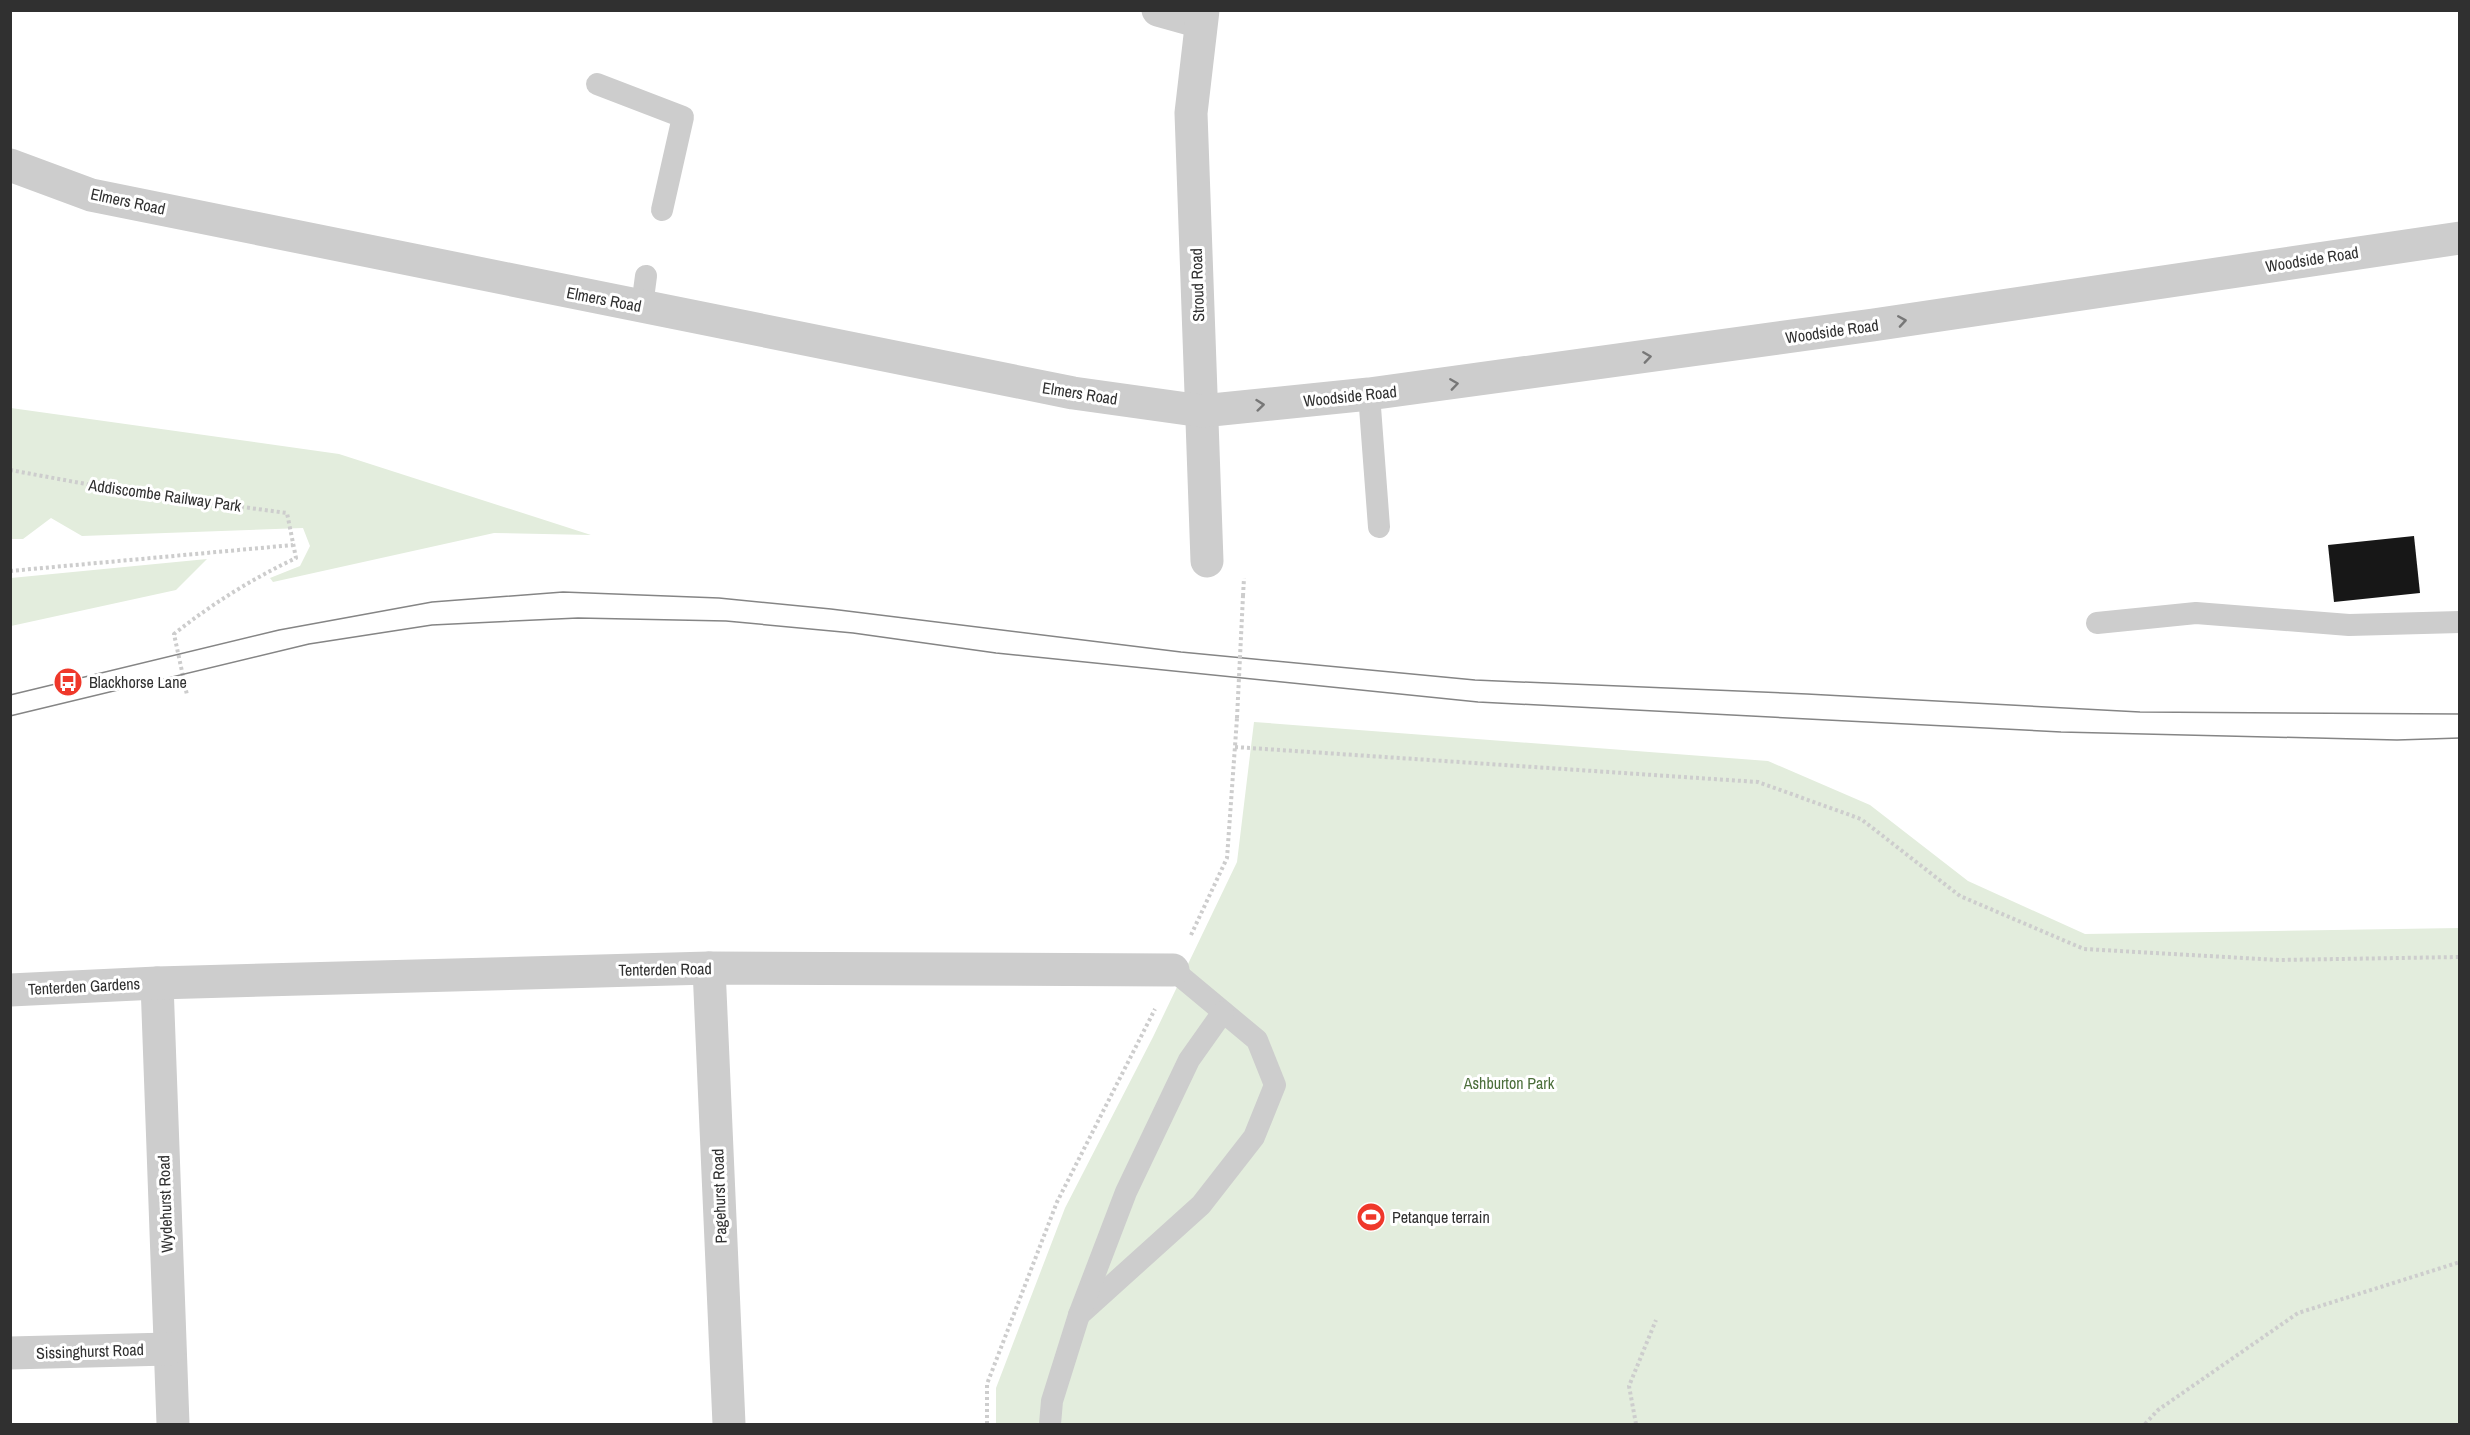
<svg xmlns="http://www.w3.org/2000/svg" width="2470" height="1435" font-family="'Archivo Narrow',sans-serif">
<style>
.green{fill:#e3eddd}
.building{fill:#171717}
.lines{fill:none;stroke-linecap:round;stroke-linejoin:round}
.path{stroke:#cdcdcd;stroke-width:4;stroke-dasharray:3 3;stroke-linecap:butt}
.service{stroke:#cdcdcd;stroke-width:22}
.minor{stroke:#cdcdcd;stroke-width:33}
.tram{stroke:#858585;stroke-width:1.5}
.path-bridge{stroke:#cdcdcd;stroke-width:4;stroke-dasharray:3 3;stroke-linecap:butt}
.oneway{stroke:#777}
.labels{text-anchor:middle;dominant-baseline:central;stroke-width:6;stroke-linejoin:round;paint-order:stroke}
.street-label{font-size:16px;fill:#303030;stroke:#fff}
.poi-label{font-size:16px;fill:#303030;stroke:#fff;text-anchor:start}
.park-label{font-size:16px;fill:#4b6e3a;stroke:#fff}
</style>
<rect width="100%" height="100%" fill="#fff"/>
<g class="green">
<polygon points="11,408 339,454 591,535 494,533 273,582 270,578 300,566 310,546 303,528 82,536 51,518 23,539 11,539"/>
<polygon points="207,559 176,590 11,626 11,578"/>
<polygon points="1254,722 1768,761 1870,805 1968,881 2085,934 2459,928 2459,1424 996,1424 996,1388 1065,1208 1153,1037 1237,862"/>
</g>
<polygon class="building" points="2414,536 2420,593 2334,602 2328,545"/>
<g class="lines">
<g class="path">
<path d="M10 470 124 491 287 513 296 558C252 579 213 603 174 634L187 695"/>
<polyline points="10,571 293,545"/>
<polyline points="1243,596 1244,578"/>
<polyline points="1235,747 1758,782 1861,819 1960,896 2084,949 2279,960 2460,957"/>
<polyline points="1191,935 1227,858 1237,718"/>
<polyline points="987,1424 987,1384 1057,1202 1155,1009"/>
<polyline points="1636,1424 1629,1386 1656,1320"/>
<polyline points="2145,1424 2158,1410 2298,1313 2460,1262"/>
</g>
<g class="service">
<polyline points="597,84 683,117 662,210"/>
<polyline points="642,306 646,276"/>
<polyline points="1369,394 1379,527"/>
<polyline points="2097,623 2196,613 2349,625 2460,622"/>
<polyline points="1079,1315 1201,1205 1254,1137 1275,1085 1257,1040 1173,970"/>
<polyline points="1050,1424 1052,1401 1079,1315 1126,1192 1189,1060 1223,1012"/>
</g>
<g class="minor">
<polyline points="1158,10 1201,22"/>
<polyline points="1203,10 1191,113 1207,561"/>
<polyline points="10,165 91,195 1073,393 1202,411 1369,394 1873,325 2460,238"/>
<polyline points="709,968 729,1424"/>
<polyline points="157,983 173,1424"/>
<polyline points="10,990 157,983 709,968 1173,970"/>
<polyline points="10,1353 169,1349"/>
</g>
<g class="tram">
<polyline points="10,695 279,630 432,602 563,592 719,598 831,609 1181,652 1475,680 1807,694 2140,712 2460,714"/>
<polyline points="10,716 309,644 432,625 578,618 726,621 853,633 996,653 1478,702 2061,732 2397,740 2460,738"/>
</g>
<polyline class="path-bridge" points="1237,718 1243,596"/>
</g>
<defs><path id="oneway-chevron" d="M-2-3.5L2.5 0L-2 3.5" fill="none" stroke-width="1.6" stroke-linecap="round" stroke-linejoin="round" transform="scale(1.5)"/></defs>
<g class="oneway">
<use href="#oneway-chevron" transform="translate(1902 321) rotate(-9)"/>
<use href="#oneway-chevron" transform="translate(1647 357) rotate(-8)"/>
<use href="#oneway-chevron" transform="translate(1454 384) rotate(-8)"/>
<use href="#oneway-chevron" transform="translate(1260 405) rotate(-6)"/>
</g>
<defs>
<g id="bus-disc" transform="scale(1.5)"><circle r="9.5" fill="#ef382a" stroke="#fff"/><path d="M-5-6H5V4H4V6H2V4H-2V6H-4V4H-5ZM-3.5-4V0h7V-4ZM-3.5 1.2v1.5H-2V1.2ZM2 1.2v1.5H3.5V1.2Z" fill="#fff"/></g>
<g id="stadium-disc" transform="scale(1.5)"><circle r="9.5" fill="#ef382a" stroke="#fff"/><path d="M0-5a6.5 5 0 1 0 0 10a6.5 5 0 1 0 0-10ZM-3.5-1.8h7v3.6h-7Z" fill="#fff"/></g>
</defs>
<g fill-rule="evenodd">
<use href="#bus-disc" x="68" y="682"/>
<use href="#stadium-disc" x="1371" y="1217"/>
</g>
<g class="labels">
<g class="street-label">
<text transform="translate(128 201) rotate(12)">Elmers Road</text>
<text transform="translate(2312 259) rotate(-9)">Woodside Road</text>
<text transform="translate(1197 285) rotate(-92)">Stroud Road</text>
<text transform="translate(604 299) rotate(11)">Elmers Road</text>
<text transform="translate(1832 331) rotate(-8)">Woodside Road</text>
<text transform="translate(1080 393) rotate(9)">Elmers Road</text>
<text transform="translate(1350 396) rotate(-6)">Woodside Road</text>
<text transform="translate(165 495) rotate(8)">Addiscombe Railway Park</text>
<text transform="translate(665 969) rotate(-1)">Tenterden Road</text>
<text transform="translate(84 986) rotate(-3)">Tenterden Gardens</text>
<text transform="translate(719 1196) rotate(-92)">Pagehurst Road</text>
<text transform="translate(165 1204) rotate(-92)">Wydehurst Road</text>
<text transform="translate(90 1351) rotate(-2)">Sissinghurst Road</text>
</g>
<g class="poi-label">
<text x="89" y="682">Blackhorse Lane</text>
<text x="1392" y="1217">Petanque terrain</text>
</g>
<g class="park-label">
<text x="1509" y="1083">Ashburton Park</text>
</g>
</g>
<rect width="2470" height="1435" fill="none" stroke="#303030" stroke-width="24"/>
</svg>
